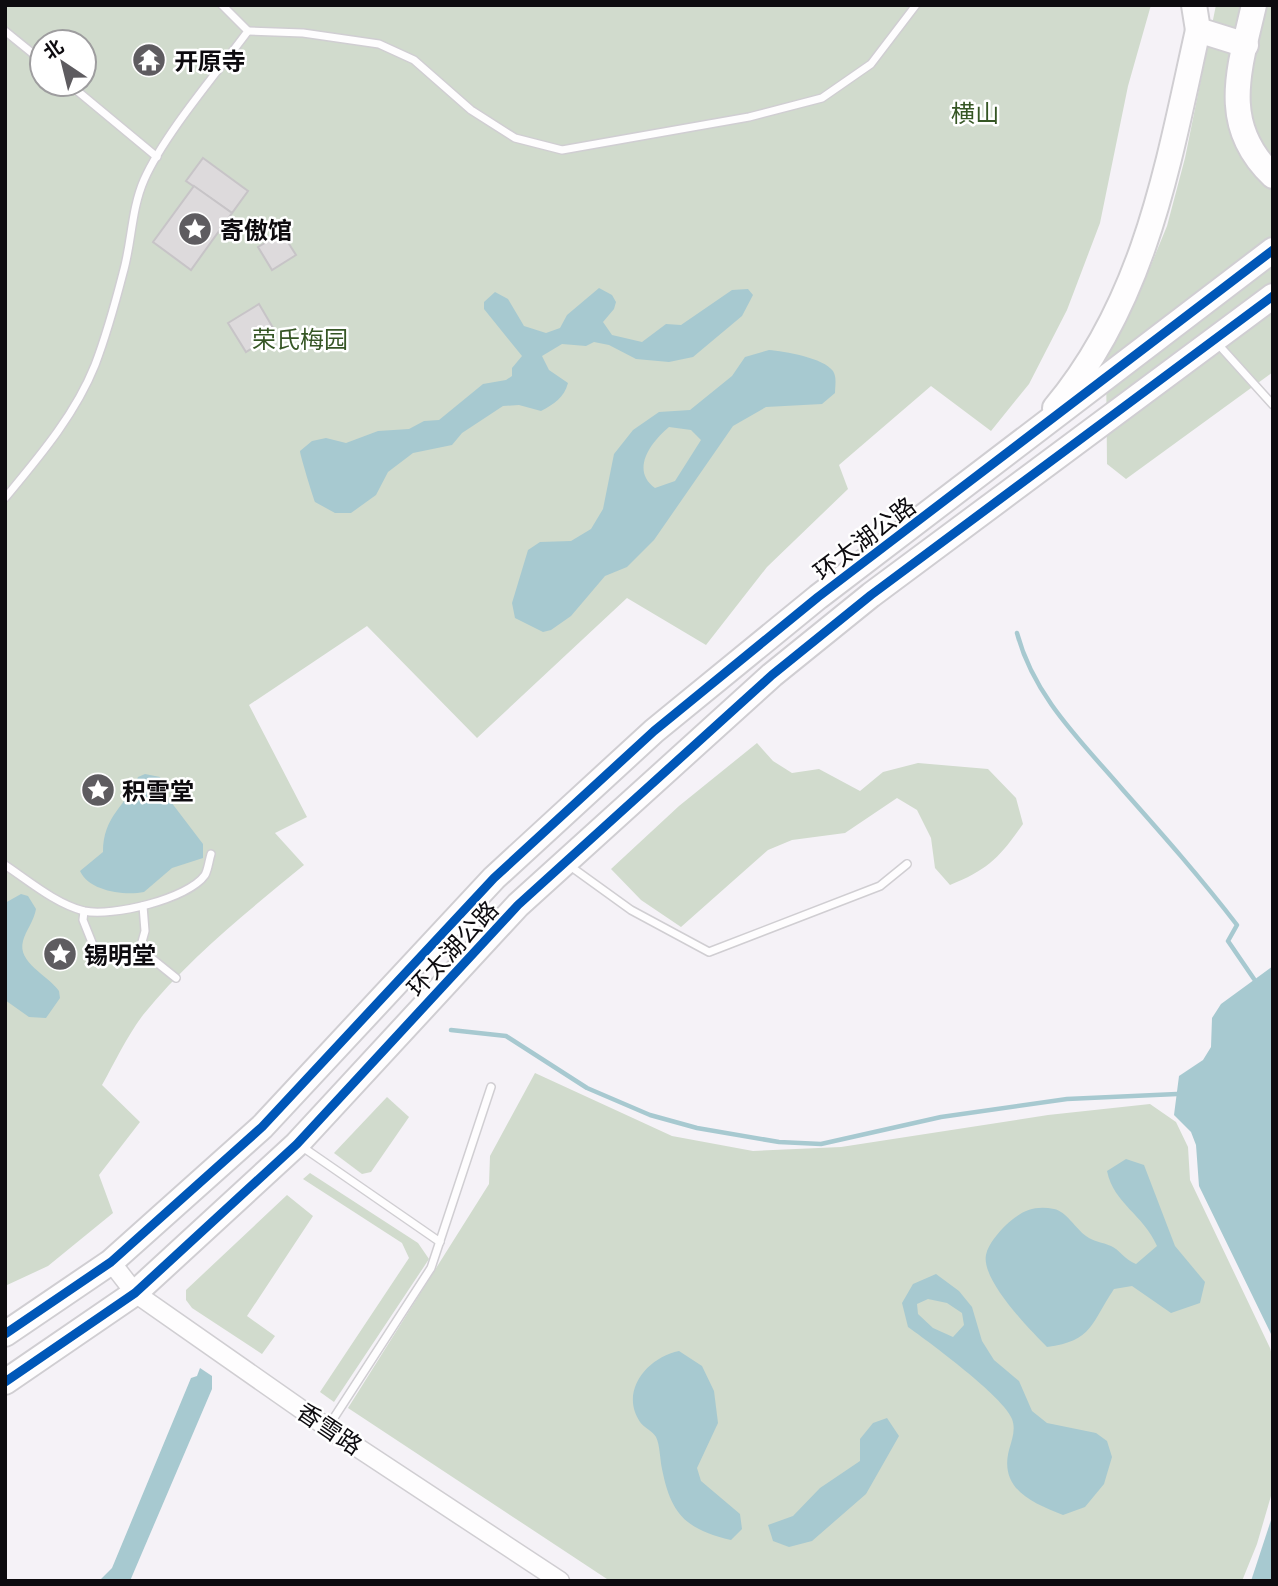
<svg xmlns="http://www.w3.org/2000/svg" width="1278" height="1586" font-family="'Noto Sans','Noto Sans SC',sans-serif">
<style>
.green{fill:#d1dbcd;fill-rule:evenodd}
.water{fill:#a7c9d0;fill-rule:evenodd}
.lines{fill:none;stroke-linecap:round;stroke-linejoin:round}
.stream{stroke:#a7c9d0;stroke-width:4.5}
.building{fill:#dddadc;stroke:#c7c4c7;stroke-width:2}
.service-casing{stroke:#d0ced2;stroke-width:10}
.tertiary-casing{stroke:#d0ced2;stroke-width:21}
.trunk-casing{stroke:#d0ced2;stroke-width:28}
.service{stroke:#fefdfe;stroke-width:7}
.tertiary{stroke:#fefdfe;stroke-width:18}
.trunk{stroke:#fefdfe;stroke-width:24}
.cycleway-casing{stroke:#fff;stroke-width:13}
.cycleway{stroke:#0057b8;stroke-width:9}
.labels{text-anchor:middle;dominant-baseline:central;stroke-width:5;stroke-linejoin:round;paint-order:stroke}
.poi-label{font-size:24px;font-weight:bold;fill:#0d0b0f;stroke:#fff;text-anchor:start}
.park-label{font-size:24px;fill:#365625;stroke:#fff}
.street-label{font-size:24px;fill:#0d0b0f;stroke:#fff}
</style>
<rect width="100%" height="100%" fill="#f5f2f7"/>
<g class="green">
<path d="M5 5H1151L1128 86 1100 223 1067 310 1029 384 991 431 931 386 839 465 848 489 767 567 706 645 627 598 477 738 367 626 249 705 307 817 275 833 304 865C247 912 189 958 143 1015 127 1036 115 1062 102 1085L140 1122 99 1175 113 1213 48 1266 5 1286ZM42 42H84V84H42Z"/>
<polygon points="1216,5 1273,5 1273,372 1126,479 1107,464 1106,356 1137,299 1167,226 1185,158"/>
<path d="M757 743 773 761 792 773 819 769 860 791 883 772 918 763 988 769 1016 798 1023 824C1000 857 988 870 950 885L935 868 931 838 917 810 897 798 845 833 792 840 768 850 681 927 641 900 611 869 679 806Z"/>
<polygon points="535,1073 672,1136 753,1151 841,1147 1048,1115 1150,1104 1176,1122 1188,1147 1190,1180 1270,1348 1273,1359 1273,1489 1257,1544 1242,1581 610,1581 348,1408 489,1184 490,1156"/>
<polygon points="387,1097 409,1117 371,1172 362,1174 334,1153"/>
<polygon points="310,1173 418,1243 429,1259 334,1402 320,1392 409,1258 402,1243 303,1179"/>
<polygon points="287,1195 313,1216 247,1316 275,1336 262,1354 192,1308 186,1300 186,1290"/>
</g>
<g class="water">
<path d="M599 288 612 295 616 302 614 309 603 322 612 335 642 342 666 324 681 325 732 290 748 289 753 295 742 316 693 357 669 362 636 359 609 345 594 342 586 346 562 344 542 356 549 370 568 383C564 398 554 404 541 411L519 405 503 406 462 433 452 445 413 453 388 472 376 495 351 513H335L315 502C313 497 300 455 300 451L312 441 326 438 346 443 378 431 409 429 424 421 439 420 483 384 506 380 512 376V368L522 356 484 309V302L495 292 508 299 524 326 546 333 560 328 567 315Z"/>
<path d="M769 350C784 351 824 358 833 371 837 377 835 386 835 393L822 404 766 407 733 426 654 540 627 567 605 576 571 616 551 630 543 632 515 618 512 603 528 550 540 542 571 541 591 529 603 509 614 454 633 430 659 412 690 410 732 376 745 357ZM669 427 691 430 701 440 675 481 655 488C630 470 651 442 669 427Z"/>
<path d="M145 774 160 777 168 798 203 844V858L172 868 144 892C124 896 89 891 80 871L103 852C103 815 126 807 138 777Z"/>
<path d="M21 894 28 896 36 909C34 921 26 930 23 941 17 963 48 975 59 991L60 998 46 1018 29 1017 5 1000V903Z"/>
<polygon points="1273,966 1273,1338 1199,1186 1196,1145 1191,1132 1174,1115 1179,1076 1203,1060 1211,1047 1212,1018 1221,1004"/>
<path d="M1126 1159 1144 1165 1175 1246 1205 1282 1200 1303 1171 1313 1132 1286 1114 1289C1091 1323 1093 1341 1047 1347 1030 1330 981 1280 986 1255 988 1244 999 1232 1006 1225 1021 1211 1034 1205 1054 1209 1066 1211 1076 1229 1086 1236 1094 1242 1102 1242 1111 1246 1120 1250 1124 1259 1136 1264L1157 1246C1143 1214 1114 1204 1107 1171Z"/>
<path d="M936 1274 959 1291 972 1307 982 1341 994 1360 1019 1381 1032 1411 1047 1423 1096 1433 1107 1441 1112 1457 1104 1484 1085 1507 1063 1515C1032 1503 999 1489 1009 1450 1012 1439 1016 1430 1012 1419 1004 1397 929 1342 908 1327L902 1303 913 1284ZM928 1299 947 1303 962 1313 964 1325 953 1337 933 1328 918 1314 917 1304Z"/>
<path d="M679 1351 702 1366 714 1391 718 1423 697 1468 701 1481 740 1514 742 1529 731 1540C685 1529 671 1514 662 1469 660 1460 660 1445 656 1437 653 1431 644 1428 640 1422 619 1391 648 1357 679 1351Z"/>
<polygon points="200,1368 212,1376 212,1389 130,1581 99,1581 112,1568 191,1378 197,1376"/>
<polygon points="887,1418 899,1436 866,1494 812,1541 789,1547 773,1541 768,1525 793,1516 820,1488 860,1461 860,1439 873,1423"/>
<polygon points="1273,1514 1273,1581 1251,1581"/>
</g>
<g class="lines">
<g class="stream">
<path d="M1017 633C1034 697 1081 741 1123 790 1162 834 1201 878 1237 925L1228 941 1254 979"/>
<polyline points="451,1030 506,1036 587,1088 650,1115 697,1128 779,1142 821,1144 941,1117 1067,1099 1177,1094"/>
</g>
</g>
<g class="building">
<polygon points="203,158 248,191 232,213 186,181"/>
<polygon points="194,186 232,213 191,270 153,242"/>
<polygon points="282,233 296,255 272,270 258,247"/>
<polygon points="259,304 276,333 246,352 228,323"/>
</g>
<g class="lines">
<g class="service-casing">
<g id="service">
<polyline points="5,31 42,61"/>
<polyline points="248,31 303,33 379,44 414,60 471,110 515,138 562,150 749,117 822,98 871,64 916,5"/>
<polyline points="69,84 157,157"/>
<polyline points="1217,343 1273,405"/>
<path d="M5 498C39 457 75 415 95 365 106 336 115 304 123 273 132 242 131 210 144 180 165 133 217 73 248 31L222 5"/>
<path d="M5 865C29 881 56 904 84 911 112 917 188 899 205 875 208 870 209 860 211 854"/>
<polyline points="570,866 631,910 709,952 880,886 907,864"/>
<path d="M84 911 83 920 97 955C113 959 125 955 140 949L176 978"/>
<polyline points="140,949 145,931 143,906"/>
<polyline points="301,1146 440,1242"/>
<polyline points="328,1427 431,1268 491,1087"/>
</g>
</g>
<g class="tertiary-casing">
<polyline id="tertiary" points="111,1262 135,1293 328,1428 560,1581"/>
</g>
<g class="trunk-casing">
<g id="trunk">
<polyline points="1194,5 1198,30 1246,45"/>
<path d="M1254 5C1239 70 1219 125 1273 176"/>
<path d="M1055 408C1146 299 1168 164 1198 30"/>
<polyline points="5,1334 111,1262 262,1127 494,878 654,731 818,597 1273,250"/>
<polyline points="5,1382 135,1293 297,1144 518,905 772,675 871,595 1273,296"/>
</g>
</g>
<use href="#service" class="service"/>
<use href="#tertiary" class="tertiary"/>
<use href="#trunk" class="trunk"/>
<g class="cycleway-casing">
<g id="cycleway">
<polyline points="5,1334 111,1262 262,1127 494,878 654,731 818,597 1273,250"/>
<polyline points="5,1382 135,1293 297,1144 518,905 772,675 871,595 1273,296"/>
</g>
</g>
<use href="#cycleway" class="cycleway"/>
</g>
<defs>
<g id="temple-disc" transform="scale(1.75)"><circle r="9.5" fill="#5e5c60" stroke="#fff"/><path d="M0-6L5-2H3V0L6.5 2.5H4V6H1.5V3h-3V6H-4V2.5H-6.5L-3 0V-2H-5Z" fill="#fff"/></g>
<g id="sight-disc" transform="scale(1.75)"><circle r="9.5" fill="#5e5c60" stroke="#fff"/><path d="M0-6L1.8-2.2L6-1.7L2.9 1.2L3.7 5.4L0 3.3L-3.7 5.4L-2.9 1.2L-6-1.7L-1.8-2.2Z" fill="#fff"/></g>
</defs>
<g fill-rule="evenodd">
<use href="#temple-disc" x="149" y="60"/>
<use href="#sight-disc" x="195" y="229"/>
<use href="#sight-disc" x="98" y="790"/>
<use href="#sight-disc" x="60" y="954"/>
</g>
<g class="labels">
<g class="poi-label">
<text x="174" y="60">开原寺</text>
<text x="220" y="229">寄傲馆</text>
<text x="122" y="790">积雪堂</text>
<text x="84" y="954">锡明堂</text>
</g>
<g class="park-label">
<text x="975" y="112">横山</text>
<text x="300" y="338">荣氏梅园</text>
</g>
<g class="street-label">
<text transform="translate(864 538) rotate(-37)">环太湖公路</text>
<text transform="translate(452 948) rotate(-47)">环太湖公路</text>
<text transform="translate(330 1428) rotate(34)">香雪路</text>
</g>
</g>
<rect width="1278" height="1586" fill="none" stroke="#0d0b0f" stroke-width="14"/>
<g transform="translate(63 63) rotate(325)"><circle r="33" fill="#ffffff" stroke="#9e9d9f" stroke-width="2"/>
<path d="M0-5L12 26L0 18L-12 26Z" fill="#5e5c60"/>
<text y="-10" font-size="19" font-weight="bold" text-anchor="middle" fill="#0d0b0f">北</text>
</g>
</svg>
